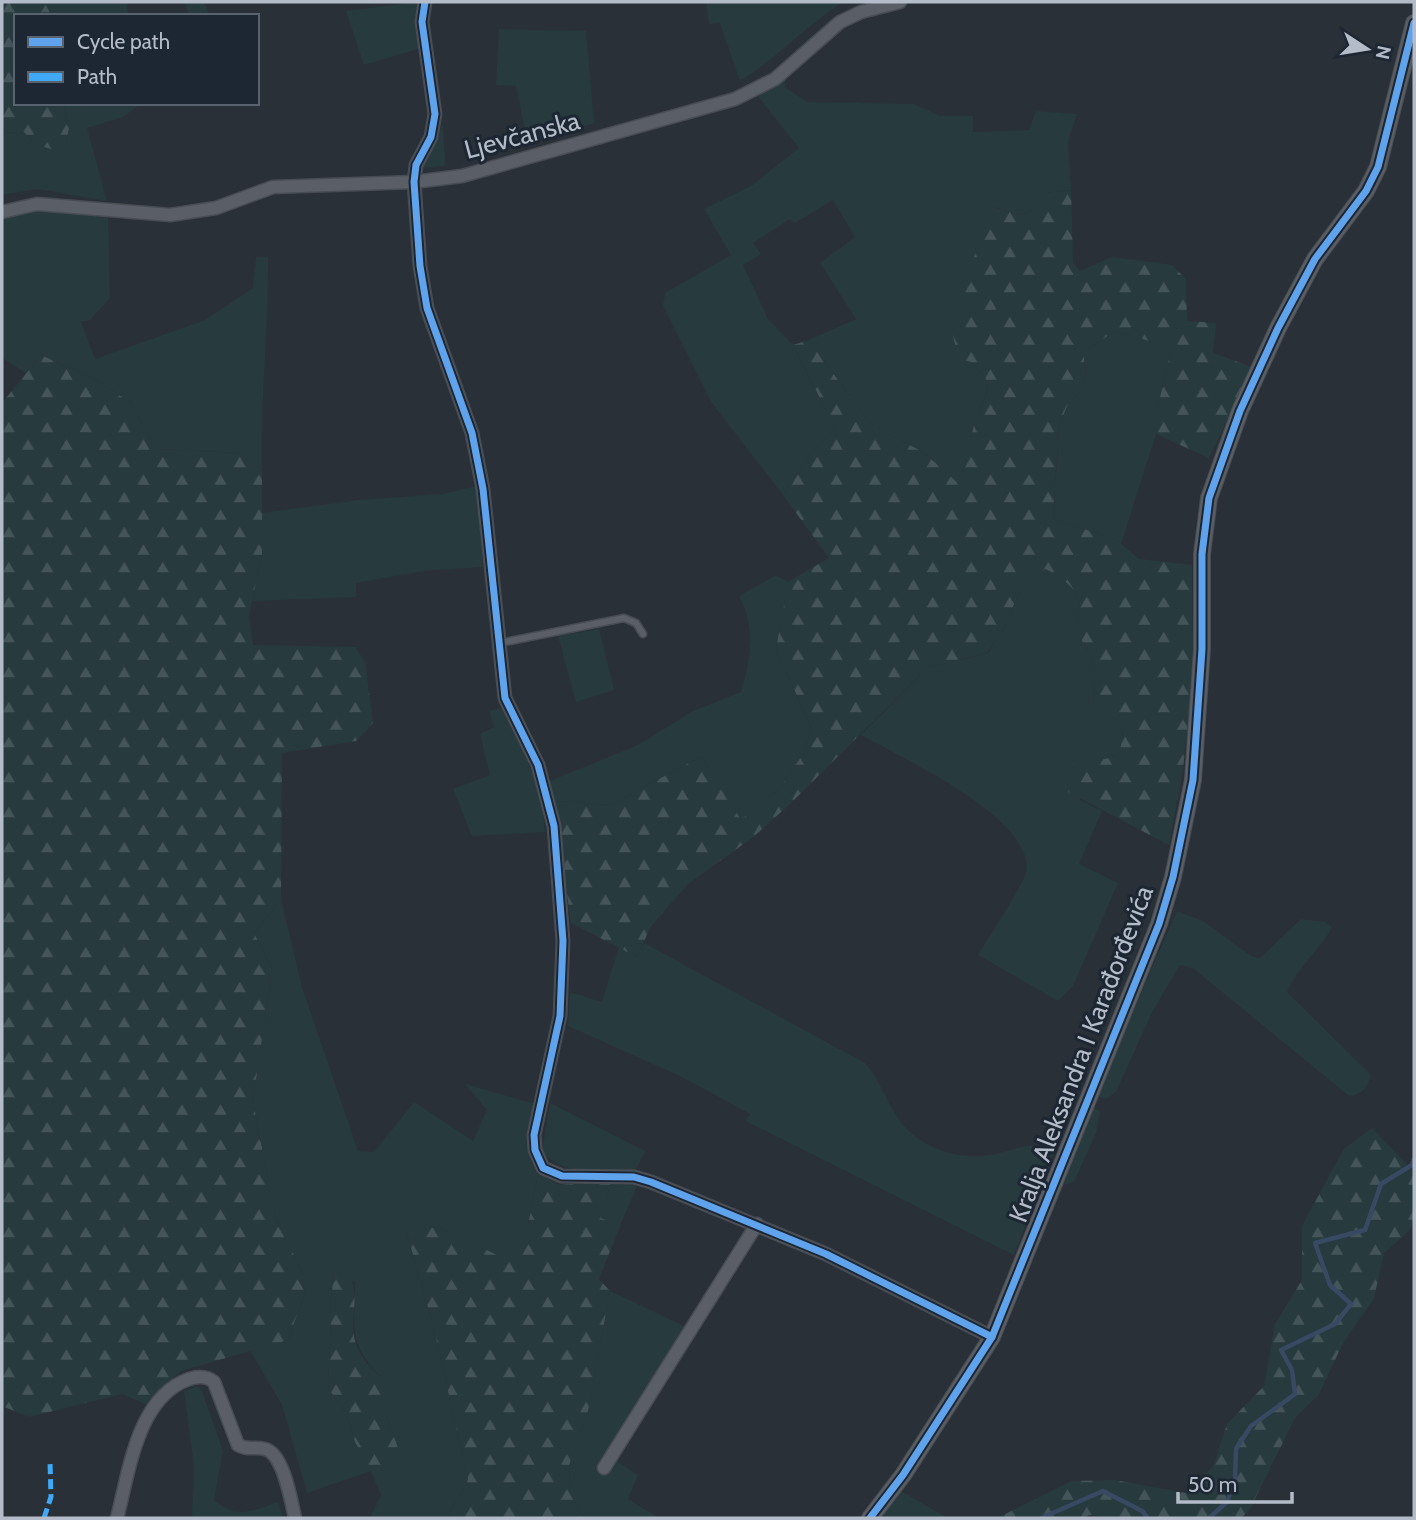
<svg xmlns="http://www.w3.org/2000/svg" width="1416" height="1520" font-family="Cabin,sans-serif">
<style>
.green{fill:#273a3e;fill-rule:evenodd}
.forest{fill:url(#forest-firs)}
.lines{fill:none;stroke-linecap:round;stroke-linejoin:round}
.stream{stroke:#384963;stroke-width:4.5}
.lane-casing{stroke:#484c53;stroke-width:9}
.street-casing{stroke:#484c53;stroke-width:15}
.secondary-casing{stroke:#484c53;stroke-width:18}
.lane{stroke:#5a5e66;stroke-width:6}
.street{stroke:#5a5e66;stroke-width:12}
.secondary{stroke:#595d64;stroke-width:16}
.quiet{stroke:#3fa9f5;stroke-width:5;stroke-dasharray:10 5;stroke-linecap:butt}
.cycleway-casing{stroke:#1d2633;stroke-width:11}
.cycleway{stroke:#60a3ed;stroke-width:7}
.labels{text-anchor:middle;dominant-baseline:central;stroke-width:6;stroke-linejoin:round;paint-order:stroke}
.street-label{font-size:26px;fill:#b4bcc9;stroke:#1d2633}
</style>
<defs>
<pattern id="forest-firs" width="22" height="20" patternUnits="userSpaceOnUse" patternTransform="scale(1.75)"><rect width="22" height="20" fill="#273a3e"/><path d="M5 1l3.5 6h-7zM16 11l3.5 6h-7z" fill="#445559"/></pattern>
</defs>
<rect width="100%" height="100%" fill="#2a3038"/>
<g class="green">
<polygon points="44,2 127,2 128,16 52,16"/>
<polygon points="185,2 204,2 210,16 189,16"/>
<polygon points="418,2 418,49 364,65 346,11"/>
<path d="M706 2H843C806 26 777 58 740 81L720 23 709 24Z"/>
<polygon points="499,29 586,31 594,123 528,144 516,86 496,85"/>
<polygon points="784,76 786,88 807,102 914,104 940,116 973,116 973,132 1029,130 1036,111 1077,114 1068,141 1071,190 1038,194 1034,209 1023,215 993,207 952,331 971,362 986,379 987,393 974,425 959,485 923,452 876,427 862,413 809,340 856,319 820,263 855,237 833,200 795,223 790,219 753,243 761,254 743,265 768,319 793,345 835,428 814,449 783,495 712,403 663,305 665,293 731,255 704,209 751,186 799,148 756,94"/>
<polygon points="63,103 142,103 123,117 87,128 107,201 37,189 2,195 2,133 24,132 35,144 66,142 69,128"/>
<polygon points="443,124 445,166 422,168"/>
<path d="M38 209 108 214 110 298 90 320 81 322 95 359 205 320 253 288 256 257H268C269 328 260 399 262 470L237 453 156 449 130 402 94 379 41 355 26 373 2 358V218Z"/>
<polygon points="1115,331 1164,345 1171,351 1156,414 1156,434 1121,544 1115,539 1053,519 1059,427 1067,406 1085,387 1084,352"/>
<polygon points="477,486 483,567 423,571 356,583 356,597 252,601 262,555 262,513 358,500 442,494"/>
<path d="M1046 568C1075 586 1086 596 1076 630L1096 666 1092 705 1115 719 1123 732 1119 755 1097 761 1080 800 1102 811 1079 864 1118 883 1073 986 1058 1001 978 955C987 939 1023 886 1026 872 1036 819 900 757 861 735L927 668 988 653C993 644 1000 634 1005 625 1016 603 1020 577 1046 568Z"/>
<path d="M776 575 788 582 776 649 811 727 806 750 778 790 741 821 702 756 610 805 554 801 550 781 638 745 693 711 741 692C751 659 756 628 739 596Z"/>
<polygon points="599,629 614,690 576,702 558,636"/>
<path d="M501 708C522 746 543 788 545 832L472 836 453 789 490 775 480 734 494 727 489 711Z"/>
<path d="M281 899 302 987 358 1151 374 1152 414 1102 473 1141 487 1110 465 1084 535 1104C527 1135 520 1145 538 1174L520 1267 439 1227 406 1231 434 1329 468 1480 447 1518H370L381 1495 371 1471 307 1493 282 1405 250 1350 288 1340 308 1284 275 1216 253 1101 272 969 254 933ZM333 1269 355 1282C354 1332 348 1346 386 1382V1415L401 1456 355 1442 347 1415 328 1388Z"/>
<path d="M1177 911 1203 921 1251 956 1260 958 1301 919 1325 922 1332 927C1320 951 1297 967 1287 992L1371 1075C1368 1087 1362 1095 1349 1096L1194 969 1180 965 1152 1012 1116 1092 1106 1099 1096 1096Z"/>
<path d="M644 943 865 1063C883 1083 889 1112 908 1130 927 1149 957 1158 983 1156 1010 1154 1027 1138 1055 1149L1014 1255 746 1121 750 1114 682 1077 568 1026 570 992 602 1002 619 947 637 957Z"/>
<path d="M550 1103 645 1151 635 1172C603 1171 565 1178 542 1151Z"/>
<polygon points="1093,1108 1100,1111 1096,1133 1074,1182 1064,1185"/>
<polygon points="611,1181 638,1184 620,1226 601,1219"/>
<polygon points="610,1291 686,1327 597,1471 605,1476 615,1460 638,1475 628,1499 659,1518 582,1518 570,1491 569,1465 588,1411"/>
<path d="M196 1387 201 1388 223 1451 214 1500C237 1520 251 1511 278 1502L283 1518H192L194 1467 184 1391Z"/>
<polygon points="899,1490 948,1518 878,1518"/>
</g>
<g class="forest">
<polygon points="2,2 44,2 52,16 16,16 16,103 63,103 69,128 66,142 54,150 35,144 24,132 2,133"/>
<path d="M1071 190 1073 263 1080 271 1112 257 1172 265 1186 279 1187 321 1216 323 1213 353 1252 367 1209 458 1156 434V414L1171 351 1163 345 1115 331 1084 352 1085 387 1067 406 1059 427 1053 519 1115 539 1139 559 1192 565 1193 676 1183 769 1169 845 1068 792 1074 759 1097 761 1119 755 1123 733 1115 719 1092 706 1096 666 1076 630C1086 596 1075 586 1046 569 1020 577 1016 603 1005 625 1000 635 993 644 987 653L927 668 789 805 752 838 688 884 651 926 637 957 571 923 554 801 610 805 702 756 741 820 778 790 806 750 811 727 776 649 788 582 829 558 783 495 814 449 835 428 793 345 809 340 862 413 876 427 923 452 959 484 974 425 987 393 986 379 971 362 958 358 952 331 987 214 992 207 1023 215 1034 209 1037 194Z"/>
<polygon points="41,355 94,379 130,402 156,449 237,453 262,470 262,555 249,615 253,645 355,647 365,662 373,723 356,741 282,753 281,899 254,933 272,969 253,1101 275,1216 308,1284 288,1340 181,1371 146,1404 122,1394 29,1417 2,1406 2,403"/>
<polygon points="1372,1128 1414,1172 1414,1220 1409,1231 1384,1253 1374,1298 1343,1343 1319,1394 1295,1418 1249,1511 1241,1518 1121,1518 1089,1515 1085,1518 997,1518 1072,1481 1115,1480 1185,1493 1213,1467 1227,1424 1264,1386 1275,1324 1302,1280 1302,1226 1344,1149"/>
<polygon points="538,1174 560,1185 611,1181 601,1218 620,1226 599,1279 610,1291 588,1411 569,1465 570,1491 582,1518 447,1518 468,1480 434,1329 406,1230 439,1227 520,1266"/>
<path d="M333 1269 346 1271C362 1291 350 1313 354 1336 357 1356 372 1369 386 1382V1415L401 1456 399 1465H368L355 1442 347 1415 328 1388Z"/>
</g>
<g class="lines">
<g class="stream">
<polyline points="1041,1518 1103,1491 1142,1511 1148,1518"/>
<polyline points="1209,1518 1227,1502 1235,1480 1236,1449 1251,1426 1295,1394 1292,1370 1281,1350 1335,1324 1351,1304 1330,1285 1315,1243 1365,1230 1381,1184 1412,1165 1414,1159"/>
</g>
<g class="lane-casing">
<polyline id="lane" points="500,643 624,618 636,623 643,634"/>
</g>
<g class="street-casing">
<g id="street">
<polyline points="425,2 422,22 435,114 431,137 416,165 414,182 420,266 427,308 472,433 483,489 505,698 538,765 554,826 563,941 560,1016 534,1135 535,1150 543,1168 562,1176 634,1177 651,1182 826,1254 992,1337"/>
<polyline points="2,212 37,204 170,215 216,208 273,187 414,182 462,176 735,99 775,79 840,22 861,12 900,2"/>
<polyline points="604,1468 757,1224"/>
<path d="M117 1518C129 1473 137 1397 189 1379 198 1376 207 1376 214 1382L238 1445C248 1451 254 1446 265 1449 284 1454 291 1501 295 1518"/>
</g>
</g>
<g class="secondary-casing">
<polyline id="secondary" points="870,1518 903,1475 992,1337 1159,924 1173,877 1193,780 1202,649 1202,554 1209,498 1240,411 1278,328 1315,259 1366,191 1378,167 1414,23"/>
</g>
<use href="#lane" class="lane"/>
<use href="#street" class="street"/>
<use href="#secondary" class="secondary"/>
<polyline class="quiet" points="44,1518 51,1497 50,1461"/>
<g class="cycleway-casing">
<g id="cycleway">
<polyline points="425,2 422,22 435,114 431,137 416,165 414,182 420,266 427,308 472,433 483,489 505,698 538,765 554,826 563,941 560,1016 534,1135 535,1150 543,1168 562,1176 634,1177 651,1182 826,1254 992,1337"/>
<polyline points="870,1518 903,1475 992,1337 1159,924 1173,877 1193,780 1202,649 1202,554 1209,498 1240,411 1278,328 1315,259 1366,191 1378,167 1414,23"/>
</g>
</g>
<use href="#cycleway" class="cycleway"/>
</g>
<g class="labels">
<g class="street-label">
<text transform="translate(522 135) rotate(-15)">Ljevčanska</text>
<text transform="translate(1081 1054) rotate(-69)">Kralja Aleksandra I Karađorđevića</text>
</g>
</g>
<rect width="1416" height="1520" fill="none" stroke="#b4bcc9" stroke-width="7"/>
<rect x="14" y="14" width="245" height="91" fill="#1d2633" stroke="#59626f" stroke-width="2"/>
<rect x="28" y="37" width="35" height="10" fill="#60a3ed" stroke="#59626f" stroke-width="2"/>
<text x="77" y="49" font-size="21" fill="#b4bcc9">Cycle path</text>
<rect x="28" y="72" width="35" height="10" fill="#3fa9f5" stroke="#59626f" stroke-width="2"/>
<text x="77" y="84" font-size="21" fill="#b4bcc9">Path</text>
<g transform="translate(1367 49) rotate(102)" stroke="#1d2633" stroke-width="5" paint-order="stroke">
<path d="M0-5L12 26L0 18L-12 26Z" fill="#b4bcc9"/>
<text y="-10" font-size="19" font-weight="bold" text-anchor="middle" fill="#b4bcc9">N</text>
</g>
<path d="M1178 1492v10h114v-10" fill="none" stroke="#b4bcc9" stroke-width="3.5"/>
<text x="1188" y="1492" font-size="21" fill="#b4bcc9" stroke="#1d2633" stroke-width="5" paint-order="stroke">50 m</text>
</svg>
